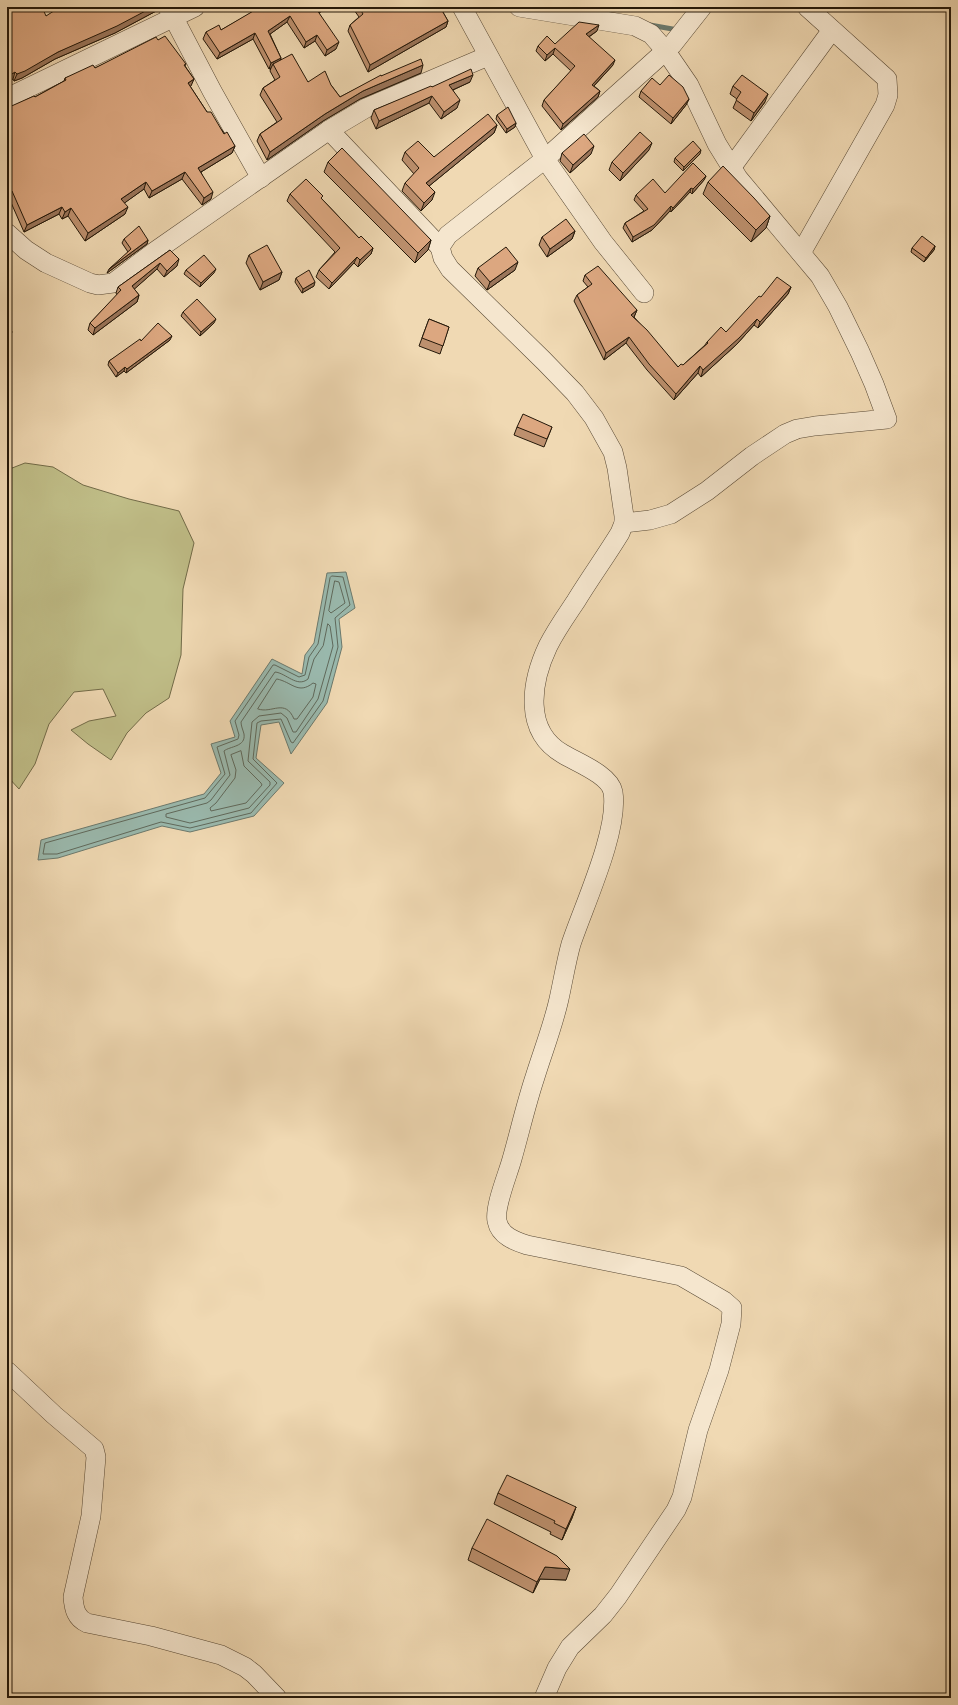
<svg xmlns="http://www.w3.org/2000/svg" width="958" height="1705" font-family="'IM FELL English',serif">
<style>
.green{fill:#c0be88;stroke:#726b48}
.water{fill:#9abaaf;stroke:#6b796d}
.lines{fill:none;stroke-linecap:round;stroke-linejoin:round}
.shore{stroke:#5f695c;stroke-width:1}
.stream{stroke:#6b796d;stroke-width:5}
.minor-casing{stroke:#574834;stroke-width:20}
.minor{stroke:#f5e6ce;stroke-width:19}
.wall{fill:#bd906e;stroke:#241809}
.shaded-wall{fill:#9a755a;stroke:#241809}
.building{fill:#dca780;stroke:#241809}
</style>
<rect width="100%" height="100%" fill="#f0d9b3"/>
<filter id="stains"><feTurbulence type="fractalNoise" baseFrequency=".005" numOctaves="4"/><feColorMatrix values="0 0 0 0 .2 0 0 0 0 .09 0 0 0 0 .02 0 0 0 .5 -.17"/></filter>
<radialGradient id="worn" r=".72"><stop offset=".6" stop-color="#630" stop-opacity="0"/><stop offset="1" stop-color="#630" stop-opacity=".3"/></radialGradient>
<polygon class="green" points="25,463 53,467 83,485 129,499 179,511 194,543 183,589 181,655 169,698 146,713 127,733 111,760 88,744 71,730 89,721 116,716 103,689 74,692 49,724 35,764 19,789 7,776 7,470"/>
<polygon class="water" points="346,572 355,608 339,619 342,647 327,703 291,754 279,722 261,725 256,758 284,783 254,816 190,832 162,826 58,858 38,860 41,840 204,794 221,773 211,744 235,737 230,721 272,659 302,674 305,655 314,643 327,573"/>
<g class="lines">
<g class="shore">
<polygon points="332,576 343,577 350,605 335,618 338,647 323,701 293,743 291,742 281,719 261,721 257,723 253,759 277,783 251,813 190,828 161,822 57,854 43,854 45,843 205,798 225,774 217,747 238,739 239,735 235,721 273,665 275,665 299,677 305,675 309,657 318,644 330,578"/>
<polygon points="335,581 339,582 345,603 331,613 329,611"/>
<path d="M328 624 330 626 333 646 318 699 296 732H293L287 718 281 713 259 716 252 722 248 761 270 782V785L249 808 190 823 166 817V814L207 803 211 800 230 775 224 751C230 746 246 747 244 734 243 730 241 726 241 722L275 672C286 673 297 688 308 679L314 659 323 646Z"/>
<path d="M277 679C292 682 298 695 313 683L316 684 313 697 297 719H294C285 698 272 714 258 709Z"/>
<polygon points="241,751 244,766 261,783 262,785 246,803 211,811 210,808 216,803 235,778 236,770 231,755"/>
</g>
<polyline class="stream" points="650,25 678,30"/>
<g class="minor-casing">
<g id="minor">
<polyline points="168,7 212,91 261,178"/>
<path d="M462 7 545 159 448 235 440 247 443 258 450 269 544 361 575 393 594 418 613 452 617 468 624 516V523L620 533C606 556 590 578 576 601 566 616 556 630 548 646 531 682 523 731 563 754 578 763 610 775 613 792 619 831 584 905 571 944 566 962 563 981 559 999 553 1026 543 1051 535 1077 526 1104 520 1131 512 1159 508 1174 494 1207 497 1221 500 1236 515 1241 527 1245L681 1276 724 1301 732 1308 731 1324 719 1370 698 1430 682 1497 676 1510 618 1596 603 1615 570 1647 557 1668 544 1698"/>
<polyline points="519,7 635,26 651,34 665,50 689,85 717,144 738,178 820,276 838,307 860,352 874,384 887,419 815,426 797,429 785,434 752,456 707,491 671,514 650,520 624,523"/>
<polyline points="7,98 195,7"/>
<polyline points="329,130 440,247"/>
<polyline points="731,168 832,30"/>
<polyline points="7,233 26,250 46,263 90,283 98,285 113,283 154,252 329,130 366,108 488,56"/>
<polyline points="801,253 885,105 888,95 887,79 807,7"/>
<polyline points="644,293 603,242 545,159 672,45 702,7"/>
<path d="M7 1371 54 1415 94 1449 96 1457 91 1516 73 1597C74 1609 76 1618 87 1623L151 1636 221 1655 245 1667 254 1674 277 1698"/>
</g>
</g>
<use href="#minor" class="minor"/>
</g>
<g class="wall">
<polygon points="247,7 327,7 319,13 336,49 325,56 315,41 304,48 287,22 270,34 281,58 280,60 308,82 331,85 340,97 381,76 421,73 360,99 323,121 267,160 257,141 260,134 277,122 260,95 263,88 275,80 270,71 271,68 269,69 253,39 217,59 203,39 206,32 221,30 251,13"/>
<polygon points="352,7 440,7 448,21 446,27 368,72 348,31 350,25 359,17"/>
<polygon points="476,7 485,7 479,12"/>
<polygon points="158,10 115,33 55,59 22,78 14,81 13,79 7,82 46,16"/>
<polygon points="597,31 589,37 613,65 594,86 600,91 598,97 561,130 542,106 544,100 571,71 553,54 545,61 536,51 538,46 555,44"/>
<polygon points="158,40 186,64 185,66 194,79 190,86 207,112 235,146 232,153 201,172 211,199 202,205 182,179 149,198 144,189 124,203 125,214 85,241 68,216 62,219 59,214 24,232 9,198 35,97 64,81 65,78 95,68"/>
<polygon points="470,82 453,90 457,108 441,119 429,103 376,129 371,118 374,110 432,87"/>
<polygon points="660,85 689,99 686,105 671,124 639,97 641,91"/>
<polygon points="733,86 765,102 751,121 733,108 737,99 730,94"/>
<polygon points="497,115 516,123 515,127 506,133 496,119"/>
<polygon points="497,125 494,133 429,186 432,200 421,211 402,191 405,183 414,174 402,160 405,152 434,157"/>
<polygon points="649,150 620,181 609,170 612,162"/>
<polygon points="562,153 591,154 570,173 560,161"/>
<polygon points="700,154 683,171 674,162 675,158"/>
<polygon points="328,162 431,240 428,250 415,263 324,172"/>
<polygon points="706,176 704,180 692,194 690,192 671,212 670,211 652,230 632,242 623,228 625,223 644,211 634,200 636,195 665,193"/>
<polygon points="708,182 770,216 766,228 751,242 703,194"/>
<polygon points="290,194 322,199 359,238 373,248 371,254 358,267 354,263 329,289 316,277 319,270 335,252 287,201"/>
<polygon points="575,231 572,239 547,257 539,245 542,237"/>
<polygon points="124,239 148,240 147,244 107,273 128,252 122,243"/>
<polygon points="935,246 934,250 924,262 911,252 912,248"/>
<polygon points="170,250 177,266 164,277 157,269 134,289 139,295 137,302 93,335 88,330 90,323 117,295 116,293 118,287"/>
<polygon points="249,255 282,272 279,280 260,290 246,263"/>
<polygon points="478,268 515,270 487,290 475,276"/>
<polygon points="186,270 214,273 200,287 184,274"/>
<polygon points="585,275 637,310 634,317 678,367 683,365 705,345 707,342 726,332 761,297 791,287 788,294 758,328 754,325 737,344 701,377 698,373 674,400 647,370 626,343 604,360 574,301 577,295 588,287 583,281"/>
<polygon points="296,278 314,286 302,293 295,282"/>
<polygon points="183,312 214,323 200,336 181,316"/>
<polygon points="429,319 449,327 440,354 419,346"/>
<polygon points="170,340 126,373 124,371 116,377 108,365 109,361 141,341"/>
<polygon points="517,427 552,427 544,447 514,435"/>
<polygon points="498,1493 576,1507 572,1518 562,1540 550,1534 551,1532 494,1504"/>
<polygon points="472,1548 566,1580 540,1579 533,1593 468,1560"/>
</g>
<g class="shaded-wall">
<polygon points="153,7 159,7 158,10 115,33 55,59 22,78 14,81 17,74 58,52"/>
<polygon points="321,7 327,7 315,16 317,10"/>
<polygon points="481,7 485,7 479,12"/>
<polygon points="290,16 287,22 266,37 268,31"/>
<polygon points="448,21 446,27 368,72 370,65"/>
<polygon points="599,25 597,31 584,40 586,34"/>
<polygon points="255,33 253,39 217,59 220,53"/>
<polygon points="317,35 315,41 304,48 306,42"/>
<polygon points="339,42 336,49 325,56 327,50"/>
<polygon points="555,48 553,54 545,61 547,55"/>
<polygon points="281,58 279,64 273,64 271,68 269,69 271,63"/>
<polygon points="615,60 613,65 590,90 592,85"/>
<polygon points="423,65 421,73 360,99 323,121 267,160 270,152 325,114 363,91"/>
<polygon points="15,72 13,79 7,82 7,77"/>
<polygon points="473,75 470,82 446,93 449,85"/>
<polygon points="194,79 191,86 185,91 188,83"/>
<polygon points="600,91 598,97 561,130 563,124"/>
<polygon points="768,94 765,102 751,121 754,113"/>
<polygon points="432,96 429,103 376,129 379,121"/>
<polygon points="689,99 686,105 671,124 673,118"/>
<polygon points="460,100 457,108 441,119 444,112"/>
<polygon points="516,123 515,127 506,133 507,129"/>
<polygon points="497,125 494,133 423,191 426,183"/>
<polygon points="652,143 649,150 620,181 623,173"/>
<polygon points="235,146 232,153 196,175 198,168"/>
<polygon points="594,146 591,154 570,173 573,165"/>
<polygon points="701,150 700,154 683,171 684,167"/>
<polygon points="185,172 182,179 149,198 152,191"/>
<polygon points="706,176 704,180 692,194 693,189"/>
<polygon points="146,182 144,189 119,207 121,199"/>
<polygon points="691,188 690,192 671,212 673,208"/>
<polygon points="12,191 9,198 7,199 7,194"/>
<polygon points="213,192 211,199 202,205 204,198"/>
<polygon points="435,192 432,200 421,211 424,203"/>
<polygon points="671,206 670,211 652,230 632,242 633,237"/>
<polygon points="62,207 59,214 24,232 27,225"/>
<polygon points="128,207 125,214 85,241 88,233"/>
<polygon points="71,208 68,216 62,219 65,212"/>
<polygon points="770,216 766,228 751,242 756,230"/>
<polygon points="575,231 572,239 547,257 550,249"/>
<polygon points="148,240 147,244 107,273 109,269"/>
<polygon points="431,240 428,250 415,263 418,253"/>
<polygon points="935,246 934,250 924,262 926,258"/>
<polygon points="373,248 371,254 358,267 360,260"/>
<polygon points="357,257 354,263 329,289 332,283"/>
<polygon points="179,259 177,266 164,277 167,271"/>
<polygon points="518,262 515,270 487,290 490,282"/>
<polygon points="160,263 157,269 130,293 132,286"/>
<polygon points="216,269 214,273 200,287 201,283"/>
<polygon points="282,272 279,280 260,290 263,282"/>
<polygon points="315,282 314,286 302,293 303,289"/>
<polygon points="791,287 788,294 758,328 760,322"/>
<polygon points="139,295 137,302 93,335 95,328"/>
<polygon points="637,310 634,317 629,321 631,315"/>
<polygon points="216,319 214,323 200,336 201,332"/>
<polygon points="757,319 754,325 737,344 701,377 703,370"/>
<polygon points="12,332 10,337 7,339 7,334"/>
<polygon points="172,336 170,340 126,373 127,369"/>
<polygon points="629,337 626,343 604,360 606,353"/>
<polygon points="700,366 698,373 674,400 676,394"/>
<polygon points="125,367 124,371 116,377 118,373"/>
<polygon points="576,1507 572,1518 562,1540 566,1529"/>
<polygon points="545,1567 570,1569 566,1580 540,1579 533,1593 537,1582"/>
</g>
<g class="building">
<polygon points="7,7 42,7 46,16 60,7 153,7 117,26 58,52 25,71 17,74 15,72 7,77"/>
<polygon points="253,7 321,7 317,10 339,42 327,50 317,35 306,42 290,16 268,31 281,58 271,63 255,33 220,53 206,32 219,25 221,30 255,10"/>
<polygon points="359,7 440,7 448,21 370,65 350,25 363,14"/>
<polygon points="579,22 599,25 586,34 615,60 592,85 600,91 563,124 544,100 575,66 555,48 547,55 538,46 547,36 555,44"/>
<polygon points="165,36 186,64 184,65 194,79 188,83 207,112 211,112 224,134 227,132 235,146 198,168 213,192 204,198 185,172 152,191 146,182 121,199 128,207 88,233 71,208 65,212 62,207 27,225 12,191 7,194 7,108 34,96 35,97 66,80 65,78 93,65 95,68 156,37 158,40"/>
<polygon points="292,54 308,82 325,71 331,85 340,97 381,75 381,76 421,59 423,65 363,91 325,114 270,152 260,134 282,119 263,88 280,77 273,64"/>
<polygon points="471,69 473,75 449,85 460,100 444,112 432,96 379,121 374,110 431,86 432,87"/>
<polygon points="669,75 683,87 689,99 673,118 641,91 652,78 660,85"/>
<polygon points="742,75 768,94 754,113 736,100 741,92 733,86"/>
<polygon points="508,107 516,123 507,129 497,115"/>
<polygon points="488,114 497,125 426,183 435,192 424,203 405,183 419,168 405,152 418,141 434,157"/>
<polygon points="640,132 652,143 623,173 612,162"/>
<polygon points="584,134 594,146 573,165 562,153"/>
<polygon points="693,141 701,150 684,167 675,158"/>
<polygon points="342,148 431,240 418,253 328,162"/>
<polygon points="693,163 706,176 693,189 691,188 673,208 671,206 654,225 633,237 625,223 648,209 636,195 653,179 665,193"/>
<polygon points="723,166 754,198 770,216 756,230 708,182"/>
<polygon points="306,179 323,196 321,198 359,238 361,236 373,248 360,260 357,257 332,283 319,270 340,248 290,194"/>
<polygon points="566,219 575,231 550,249 542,237"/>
<polygon points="139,226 148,240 109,269 131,249 124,239"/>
<polygon points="922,236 935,246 926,258 912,248"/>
<polygon points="267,245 282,272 263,282 249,255"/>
<polygon points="506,247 518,262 490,282 478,268"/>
<polygon points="170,250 179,259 167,271 160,263 132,286 139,295 95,328 90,323 121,290 118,287"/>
<polygon points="204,255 216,269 201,283 186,270"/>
<polygon points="598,266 637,310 631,315 647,330 678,367 681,364 683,365 708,343 707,342 721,327 726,332 759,296 761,297 777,277 791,287 760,322 757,319 739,338 703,370 700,366 676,394 649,364 629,337 606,353 577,295 592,284 585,275"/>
<polygon points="309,270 315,282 303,289 296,278"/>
<polygon points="197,299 216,319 201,332 183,312"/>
<polygon points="7,318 12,332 7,334"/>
<polygon points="429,319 449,327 443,346 422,338"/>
<polygon points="158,323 172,336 127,369 125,367 118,373 109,361 140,339 141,341"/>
<polygon points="523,414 552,427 547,439 517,427"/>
<polygon points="507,1475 576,1507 566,1529 554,1523 555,1521 498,1493"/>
<polygon points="487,1519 557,1556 570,1569 545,1567 537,1582 472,1548"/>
</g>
<rect width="958" height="1705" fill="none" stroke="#f0d9b3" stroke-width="24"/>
<rect x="8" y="8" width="942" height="1689" fill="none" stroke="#241809" stroke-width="2"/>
<rect x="12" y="12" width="934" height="1681" fill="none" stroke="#241809"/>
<rect width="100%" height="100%" filter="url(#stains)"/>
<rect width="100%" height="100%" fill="url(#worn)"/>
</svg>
